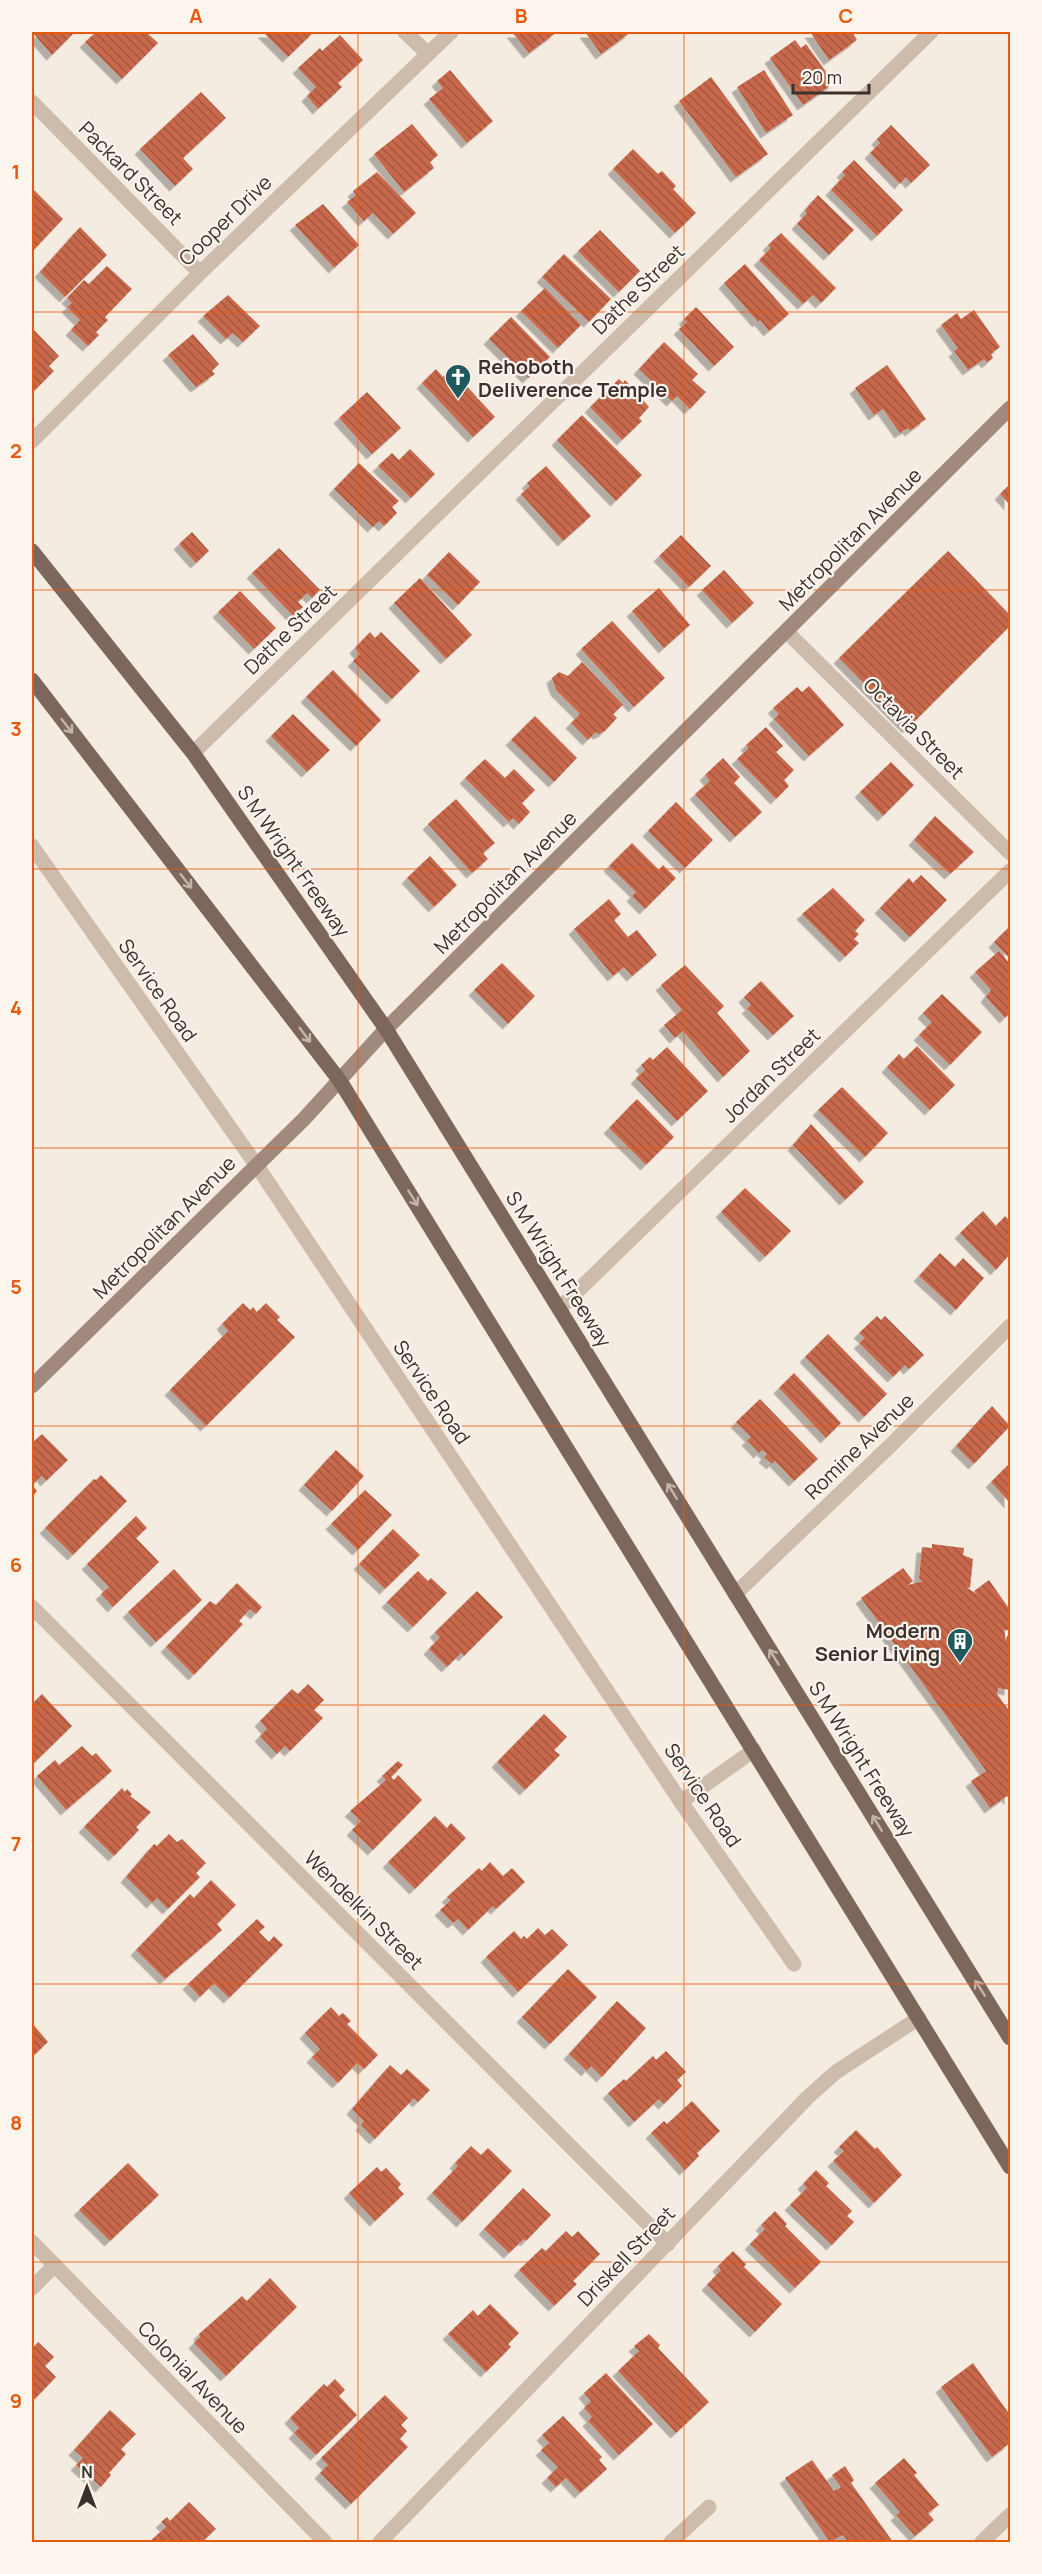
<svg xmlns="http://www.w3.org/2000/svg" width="1042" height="2574" font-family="Manrope,sans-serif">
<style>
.building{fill:url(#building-back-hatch);filter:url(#shadow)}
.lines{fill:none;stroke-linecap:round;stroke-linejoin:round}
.street{stroke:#cdbbac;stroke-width:15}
.secondary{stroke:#a18a7d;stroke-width:15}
.primary{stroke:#7d675c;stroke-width:15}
.oneway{stroke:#c2b5ac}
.grid{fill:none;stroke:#e8590c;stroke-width:1.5;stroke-opacity:0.55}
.labels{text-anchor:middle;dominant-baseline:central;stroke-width:4.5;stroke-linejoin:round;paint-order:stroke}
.street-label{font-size:20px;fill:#3b302b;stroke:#fbf5ee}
.poi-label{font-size:20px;font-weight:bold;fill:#3b302b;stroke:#fbf5ee;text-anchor:start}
.neatline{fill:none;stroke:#e8590c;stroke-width:2}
.grid-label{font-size:20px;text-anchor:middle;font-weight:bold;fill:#e8590c}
</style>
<defs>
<pattern id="building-back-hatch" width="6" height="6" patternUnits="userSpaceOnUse" patternTransform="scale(1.5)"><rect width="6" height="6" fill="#c8694b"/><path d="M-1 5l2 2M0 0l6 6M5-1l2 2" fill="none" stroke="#a4573f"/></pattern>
<filter id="shadow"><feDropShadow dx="-5.5" dy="5.5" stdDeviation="0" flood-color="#0004"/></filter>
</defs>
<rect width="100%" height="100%" fill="#f4ebe1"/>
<g class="building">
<polygon points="32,32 75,32 52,55"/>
<polygon points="96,32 146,32 158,43 122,79 85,42"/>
<polygon points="263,32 314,32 288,57"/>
<polygon points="512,32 557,32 529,53"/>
<polygon points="585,32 631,32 601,54"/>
<polygon points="810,32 852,32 857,40 829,60"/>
<polygon points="340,35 363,60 338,83 342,87 318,109 307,96 316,87 298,68 320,48 322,51"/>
<polygon points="795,40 801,48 806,44 834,83 803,105 770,58"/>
<polygon points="450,70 493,121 467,143 429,99 443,88 437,81"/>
<polygon points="764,70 793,115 766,133 737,87"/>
<polygon points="711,77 768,154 736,177 679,101"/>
<polygon points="201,92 226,118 183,158 193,169 175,186 140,149"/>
<polygon points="412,124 438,155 430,162 434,168 404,192 374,154"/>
<polygon points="891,125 930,165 911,183 906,177 900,184 870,153 880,143 877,139"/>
<polygon points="633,149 658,174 662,171 676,186 673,189 696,213 675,233 613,169"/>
<polygon points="854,160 903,210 877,236 831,190 845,175 842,172"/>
<polygon points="377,172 416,213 393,234 373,213 364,221 347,202 356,195 353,191"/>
<polygon points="32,188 63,219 32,252"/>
<polygon points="818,195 854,230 829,255 797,224 807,213 805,210"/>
<polygon points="323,204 359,245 334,268 295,225"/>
<polygon points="80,227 107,255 65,297 40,272"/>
<polygon points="600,230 640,271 619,292 578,251"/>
<polygon points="781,233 836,288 821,303 813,295 803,304 759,260 771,248 768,245"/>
<polygon points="564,254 611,299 589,322 542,277"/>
<polygon points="745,264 789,314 769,331 760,320 758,322 724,283"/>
<polygon points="107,266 132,289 105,317 108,320 96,332 99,335 88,346 71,330 80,320 67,307 72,303 67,298 84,280 89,284"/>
<polygon points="545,288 581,325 558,348 521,311"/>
<polygon points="228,295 260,326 243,342 233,333 226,339 203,316"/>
<polygon points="696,307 734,347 714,366 679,329 687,322 684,319"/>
<polygon points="974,310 1000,347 991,354 993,358 987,363 984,359 968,370 954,351 958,348 941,325 957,313 961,319"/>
<polygon points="511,317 550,357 528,378 489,339"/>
<polygon points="32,328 59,356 49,366 54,371 33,392"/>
<polygon points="193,334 219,364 212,371 215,374 196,387 168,355"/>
<polygon points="664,342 698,374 692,380 706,392 690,409 677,396 672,401 639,369"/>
<polygon points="887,365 926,419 910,431 908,428 900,433 883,409 874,415 855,388"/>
<polygon points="436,369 443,377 451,369 495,417 473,437 422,383"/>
<polygon points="619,379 623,383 625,380 649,407 639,418 642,421 622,440 590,407"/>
<polygon points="367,392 401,428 372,454 339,418"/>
<polygon points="582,415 642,475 616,501 557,440"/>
<polygon points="410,449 435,474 411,498 378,466 392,453 399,460"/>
<polygon points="359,463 399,501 392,507 397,513 384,526 379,521 373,527 334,489"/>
<polygon points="546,466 591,516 563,541 521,494 530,486 527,483"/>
<polygon points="1010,484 1010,505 1000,494"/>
<polygon points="192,532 209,551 196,563 179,544"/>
<polygon points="681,535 711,566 689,587 659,556"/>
<polygon points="279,548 320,590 312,598 307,593 298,602 303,607 293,616 252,573"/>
<polygon points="948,551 1010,615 1010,626 908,728 839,658"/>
<polygon points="449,552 480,582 458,605 427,575"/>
<polygon points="724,570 754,603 732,623 702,590"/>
<polygon points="420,578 472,635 446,659 394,603"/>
<polygon points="659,588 690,625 664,648 632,611"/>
<polygon points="240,591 276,628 254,649 218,612"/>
<polygon points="612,621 665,678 634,707 581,649"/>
<polygon points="370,632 375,638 381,632 420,671 392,699 353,661 360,654 355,648"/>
<polygon points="582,662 623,705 613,714 617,718 605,731 599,734 596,732 588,740 571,723 580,714 556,690 552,678 559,672 568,676"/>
<polygon points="333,670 381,720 356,746 306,697"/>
<polygon points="809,686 844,725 809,756 774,719 779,714 773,708 797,687 802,692"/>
<polygon points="293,714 330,750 307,772 271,736"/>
<polygon points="535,716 577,758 554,782 511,740"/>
<polygon points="766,727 783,746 776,752 794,770 784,780 789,786 776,799 737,759 749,748 746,745"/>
<polygon points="723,758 740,777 734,783 762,812 735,837 695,794 710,781 705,775"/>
<polygon points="485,759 505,778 514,769 535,790 522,803 530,812 519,824 513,818 509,822 465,778"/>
<polygon points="891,762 914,785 883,816 860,792"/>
<polygon points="456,799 495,843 483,853 488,859 472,873 428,824"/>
<polygon points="676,802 713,840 685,868 648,831"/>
<polygon points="935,816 974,852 950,874 914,840"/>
<polygon points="632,843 659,870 663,865 676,878 645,909 632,896 636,892 609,866"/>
<polygon points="430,856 457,885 434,907 407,878"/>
<polygon points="921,875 947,900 910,937 880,908 909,878 913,883"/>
<polygon points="833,888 865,920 855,931 859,934 854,939 859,943 845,957 802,914"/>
<polygon points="609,899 621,914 614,920 628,937 637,930 657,955 632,976 624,967 613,976 574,929"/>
<polygon points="1010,926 1010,959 994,942"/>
<polygon points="999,951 1010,964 1010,1013 1005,1018 986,997 991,990 975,972"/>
<polygon points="502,963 535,996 508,1024 474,990"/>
<polygon points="685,965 724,1006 717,1013 750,1051 723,1077 683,1031 675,1038 664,1025 682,1010 661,985"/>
<polygon points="761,981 794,1016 773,1035 747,1008 751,1005 744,997"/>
<polygon points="942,994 982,1032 950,1065 919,1035 932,1022 923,1013"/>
<polygon points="917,1046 955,1085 930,1110 887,1067 899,1054 904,1059"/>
<polygon points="667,1047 708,1091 677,1121 636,1078 645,1070 641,1065 650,1057 653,1060"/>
<polygon points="842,1087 888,1133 865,1157 818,1110"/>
<polygon points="637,1099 674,1137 646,1165 609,1128"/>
<polygon points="811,1124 864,1182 845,1200 793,1145"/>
<polygon points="745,1188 791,1231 765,1257 721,1212"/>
<polygon points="983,1211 996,1226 1005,1216 1010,1221 1010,1254 996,1270 960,1233"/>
<polygon points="940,1253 955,1267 963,1258 984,1278 956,1310 919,1276"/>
<polygon points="243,1303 250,1310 253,1307 257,1312 266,1303 280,1317 277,1320 295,1337 206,1426 170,1390 228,1331 222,1324"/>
<polygon points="877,1316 881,1320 885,1316 924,1355 909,1369 905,1365 893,1377 859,1343 865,1338 859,1333"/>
<polygon points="828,1334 887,1394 864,1417 805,1357"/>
<polygon points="794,1373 841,1423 826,1438 779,1388"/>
<polygon points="760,1399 818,1459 794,1481 775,1461 772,1464 764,1457 767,1454 762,1450 759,1453 747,1440 751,1437 736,1422"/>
<polygon points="992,1406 1010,1426 974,1464 956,1446"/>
<polygon points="42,1434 68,1460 46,1481 42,1476 32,1485 37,1491 32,1497 32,1443"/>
<polygon points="336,1450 364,1476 332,1511 304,1485"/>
<polygon points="1010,1463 1010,1503 991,1482"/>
<polygon points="101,1475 127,1501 73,1555 45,1528 94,1479 96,1480"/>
<polygon points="365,1490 392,1515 358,1550 331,1524"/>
<polygon points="136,1516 147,1528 136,1538 159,1562 113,1607 101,1594 109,1587 87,1564"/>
<polygon points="393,1529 420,1555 385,1589 359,1564"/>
<polygon points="932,1544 964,1548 963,1555 973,1559 970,1588 966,1587 978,1595 974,1591 989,1580 1010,1610 1010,1628 1006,1631 1004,1629 1006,1641 1007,1636 1010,1636 1010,1690 998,1688 997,1694 1010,1712 1010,1800 1007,1796 990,1808 971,1781 986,1771 861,1598 903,1568 913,1581 908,1585 923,1581 919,1579 922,1547 932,1548"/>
<polygon points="174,1569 202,1600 156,1642 128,1612"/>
<polygon points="418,1571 428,1581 431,1578 447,1593 413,1627 387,1602"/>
<polygon points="237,1583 262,1607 256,1614 250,1609 239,1621 243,1624 194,1675 166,1647 210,1601 216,1605"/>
<polygon points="477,1591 503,1617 464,1656 461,1653 447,1667 429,1649 440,1637 435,1632"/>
<polygon points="308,1684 324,1700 314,1710 323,1718 290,1751 285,1746 277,1754 260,1736 267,1729 260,1721 292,1689 298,1694"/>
<polygon points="42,1694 72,1726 32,1765 32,1704"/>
<polygon points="544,1714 567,1737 554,1750 560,1755 525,1790 497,1762"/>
<polygon points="82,1746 92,1756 96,1753 112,1771 66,1810 37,1776 55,1760 59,1765"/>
<polygon points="398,1761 403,1765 391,1777 394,1780 398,1775 422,1800 373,1850 352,1830 361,1821 350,1811 386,1780 382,1776"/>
<polygon points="122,1788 125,1792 127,1789 132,1794 130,1796 151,1812 136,1827 139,1830 114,1856 84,1827"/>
<polygon points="435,1816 447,1828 451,1823 466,1838 415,1889 388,1862"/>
<polygon points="169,1834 177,1842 182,1839 206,1863 196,1873 200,1877 168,1909 157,1898 152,1903 126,1877 154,1844 157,1846"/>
<polygon points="490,1862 503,1876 512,1868 525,1882 496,1909 493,1906 468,1930 458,1919 453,1923 440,1910 451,1900 447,1897 479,1868 482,1871"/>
<polygon points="211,1880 236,1905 217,1924 222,1930 165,1979 136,1950 190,1894 194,1898"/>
<polygon points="257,1919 265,1927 259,1932 269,1942 274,1936 283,1945 229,1998 214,1983 200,1997 188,1984"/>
<polygon points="538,1928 545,1935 552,1929 568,1945 518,1992 486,1957 514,1931 521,1939 524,1936 527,1939"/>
<polygon points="568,1969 597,1997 550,2044 522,2017"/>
<polygon points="617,2001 646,2028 602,2077 591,2066 587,2071 569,2054"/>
<polygon points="331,2007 339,2016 343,2013 351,2021 347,2024 378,2055 364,2069 357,2063 338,2083 312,2057 320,2049 305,2033"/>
<polygon points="32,2023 48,2042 32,2057"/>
<polygon points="666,2051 686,2072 677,2080 682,2086 664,2104 659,2099 634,2122 608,2093 624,2079 626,2081 653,2056 656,2060"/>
<polygon points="390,2065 401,2075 407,2069 430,2090 418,2102 414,2098 375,2139 361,2125 364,2121 352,2109"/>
<polygon points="692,2101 720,2131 697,2153 699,2156 685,2170 651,2133 664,2121 667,2124"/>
<polygon points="856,2130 875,2149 877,2147 902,2175 874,2203 833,2161 844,2151 839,2147"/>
<polygon points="471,2146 481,2155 488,2148 512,2171 462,2222 432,2193 458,2166 455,2163"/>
<polygon points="128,2163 159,2195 110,2241 79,2210"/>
<polygon points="377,2167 381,2172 386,2168 401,2184 398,2188 404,2194 375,2221 349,2193"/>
<polygon points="816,2170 829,2183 826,2186 852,2211 847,2216 854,2222 832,2245 790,2205 807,2188 803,2184"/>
<polygon points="523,2188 551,2215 526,2241 524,2239 509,2253 484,2229"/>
<polygon points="775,2211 787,2224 785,2226 821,2262 795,2288 750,2244 765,2229 761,2225"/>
<polygon points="566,2231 572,2237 578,2231 600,2254 573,2281 577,2284 554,2306 519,2270 542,2248 546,2251"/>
<polygon points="733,2251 746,2264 744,2267 782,2304 755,2332 707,2285 721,2270 718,2266"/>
<polygon points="270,2278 297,2307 226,2376 194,2343 200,2337 199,2334 242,2296 247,2301"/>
<polygon points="490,2304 519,2333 508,2344 511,2347 486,2372 448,2334 473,2310 478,2316"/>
<polygon points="649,2334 660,2345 658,2348 709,2402 676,2433 618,2371 639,2351 634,2346"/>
<polygon points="38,2342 54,2357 45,2366 56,2377 32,2402 32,2349"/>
<polygon points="973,2363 1010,2415 1010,2443 992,2457 941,2387"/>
<polygon points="606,2373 653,2424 619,2455 588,2421 592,2417 584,2408 591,2401 584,2393"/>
<polygon points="335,2379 345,2390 339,2396 357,2415 316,2455 294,2433 299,2428 290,2418 324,2384 327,2387"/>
<polygon points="385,2395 408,2418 401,2425 407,2431 400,2439 408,2447 351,2504 320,2473 328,2465 321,2458"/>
<polygon points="110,2410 136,2434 121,2449 126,2454 109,2473 111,2475 101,2487 76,2465 83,2458 74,2450"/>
<polygon points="563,2416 602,2457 599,2460 607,2469 580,2493 566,2478 556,2487 547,2478 558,2467 541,2450 549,2443 542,2435"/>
<polygon points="904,2458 917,2473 914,2475 939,2505 928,2513 934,2520 915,2536 896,2515 900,2512 875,2483"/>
<polygon points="812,2460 834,2491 841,2487 832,2475 845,2466 854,2480 851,2483 893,2542 848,2542 843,2535 830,2542 785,2478"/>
<polygon points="189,2502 216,2529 202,2542 149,2542 166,2527 161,2522 167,2517 170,2521"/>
</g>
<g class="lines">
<g class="street">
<polyline points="405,32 428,54"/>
<polyline points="32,102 200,273"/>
<polyline points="32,441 200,273 451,32"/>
<polyline points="787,632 1010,853"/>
<polyline points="193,753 931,32"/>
<polyline points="32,846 257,1166 681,1802 794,1964"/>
<polyline points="559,1309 1010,871"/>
<polyline points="735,1594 892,1444 1010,1326"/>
<polyline points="32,1607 668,2244"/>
<polyline points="681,1802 754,1750"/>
<polyline points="32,2242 325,2542"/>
<polyline points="32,2288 55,2265"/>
<polyline points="380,2542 808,2097 836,2072 919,2018"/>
<polyline points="671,2542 709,2507"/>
<polyline points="982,2542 1010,2515"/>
</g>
<polyline class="secondary" points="32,1386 304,1119 386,1029 1010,408"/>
<g class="primary">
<polyline points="32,551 193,753 386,1029 1010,2038"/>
<polyline points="32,680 340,1081 1010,2167"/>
</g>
</g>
<defs><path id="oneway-shaft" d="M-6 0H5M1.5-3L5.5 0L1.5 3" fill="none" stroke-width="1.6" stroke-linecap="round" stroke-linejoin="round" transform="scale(1.5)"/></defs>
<g class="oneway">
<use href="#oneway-shaft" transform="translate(67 726) rotate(52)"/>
<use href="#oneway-shaft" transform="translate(186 881) rotate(52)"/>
<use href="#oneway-shaft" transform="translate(305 1035) rotate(53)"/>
<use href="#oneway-shaft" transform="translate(413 1198) rotate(58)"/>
<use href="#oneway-shaft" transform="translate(672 1491) rotate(-122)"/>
<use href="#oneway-shaft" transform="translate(774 1657) rotate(-122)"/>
<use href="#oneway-shaft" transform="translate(877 1823) rotate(-122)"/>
<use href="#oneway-shaft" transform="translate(980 1988) rotate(-122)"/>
</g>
<path class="grid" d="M358 32V2542M684 32V2542M32 312H1010M32 590H1010M32 869H1010M32 1148H1010M32 1426H1010M32 1705H1010M32 1984H1010M32 2262H1010"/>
<defs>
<g id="church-pin" transform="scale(1.35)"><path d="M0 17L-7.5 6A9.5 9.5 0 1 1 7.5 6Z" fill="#1f5a5e" stroke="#fbf5ee"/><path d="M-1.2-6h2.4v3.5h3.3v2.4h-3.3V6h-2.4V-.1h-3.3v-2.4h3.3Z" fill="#fff"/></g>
<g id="building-pin" transform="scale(1.35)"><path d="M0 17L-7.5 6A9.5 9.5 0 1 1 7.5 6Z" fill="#1f5a5e" stroke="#fbf5ee"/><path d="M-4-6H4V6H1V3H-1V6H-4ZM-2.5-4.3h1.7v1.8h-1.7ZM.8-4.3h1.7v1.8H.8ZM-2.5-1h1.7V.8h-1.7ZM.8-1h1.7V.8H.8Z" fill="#fff"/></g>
</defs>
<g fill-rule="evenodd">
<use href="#church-pin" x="458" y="377"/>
<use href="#building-pin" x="960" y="1641"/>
</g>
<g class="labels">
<g class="street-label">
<text transform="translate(131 173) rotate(45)">Packard Street</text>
<text transform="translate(225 220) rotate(-44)">Cooper Drive</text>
<text transform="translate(638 289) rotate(-44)">Dathe Street</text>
<text transform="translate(850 539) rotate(-45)">Metropolitan Avenue</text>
<text transform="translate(290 629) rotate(-44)">Dathe Street</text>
<text transform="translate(914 728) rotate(45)">Octavia Street</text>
<text transform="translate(294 861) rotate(55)">S M Wright Freeway</text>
<text transform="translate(505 882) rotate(-45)">Metropolitan Avenue</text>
<text transform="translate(158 990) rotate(55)">Service Road</text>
<text transform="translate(771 1075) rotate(-44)">Jordan Street</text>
<text transform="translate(164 1227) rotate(-45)">Metropolitan Avenue</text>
<text transform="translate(559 1269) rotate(58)">S M Wright Freeway</text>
<text transform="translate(432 1392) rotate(56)">Service Road</text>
<text transform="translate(859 1446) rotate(-44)">Romine Avenue</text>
<text transform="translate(862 1759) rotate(58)">S M Wright Freeway</text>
<text transform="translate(703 1795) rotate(56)">Service Road</text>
<text transform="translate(364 1910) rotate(45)">Wendelkin Street</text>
<text transform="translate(626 2256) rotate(-46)">Driskell Street</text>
<text transform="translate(193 2377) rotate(46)">Colonial Avenue</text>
</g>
<g class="poi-label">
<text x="478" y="366">Rehoboth<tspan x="478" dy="23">Deliverence Temple</tspan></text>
<text x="940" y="1630" text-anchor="end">Modern<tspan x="940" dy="23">Senior Living</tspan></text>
</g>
</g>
<rect width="1042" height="2574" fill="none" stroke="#fbf5ee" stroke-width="66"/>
<g transform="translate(87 2487)" stroke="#fbf5ee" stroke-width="4.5" paint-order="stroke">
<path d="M0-4.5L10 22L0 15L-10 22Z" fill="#3b302b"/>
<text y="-9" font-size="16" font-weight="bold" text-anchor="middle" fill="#3b302b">N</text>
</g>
<path d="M793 84v9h76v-9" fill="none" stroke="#3b302b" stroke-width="3"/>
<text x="802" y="84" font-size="18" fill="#3b302b" stroke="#fbf5ee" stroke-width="4.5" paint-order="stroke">20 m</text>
<rect x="33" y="33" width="976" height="2508" class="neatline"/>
<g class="grid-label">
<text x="196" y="23">A</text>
<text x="521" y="23">B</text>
<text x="846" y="23">C</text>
<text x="16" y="179">1</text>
<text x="16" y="458">2</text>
<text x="16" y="736">3</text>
<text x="16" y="1015">4</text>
<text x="16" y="1294">5</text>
<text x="16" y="1572">6</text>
<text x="16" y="1851">7</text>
<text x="16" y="2130">8</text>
<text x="16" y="2408">9</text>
</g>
</svg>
